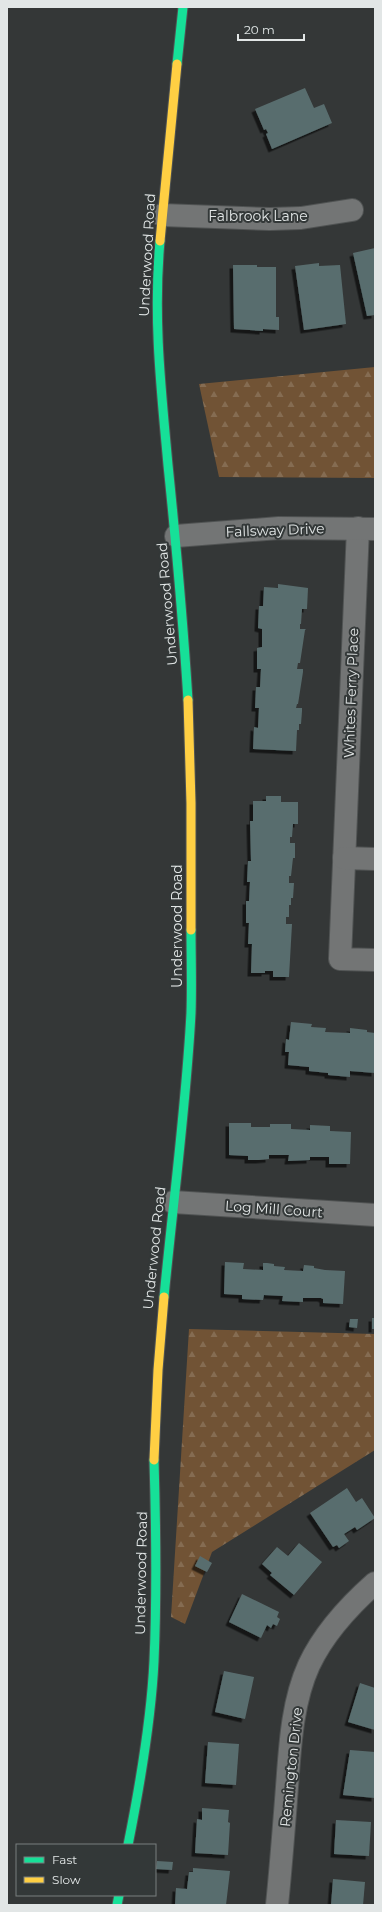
<svg xmlns="http://www.w3.org/2000/svg" width="382" height="1912" font-family="Montserrat,sans-serif">
<style>
.forest{fill:url(#forest-firs)}
.building{fill:#596d6e;filter:url(#shadow)}
.lines{fill:none;stroke-linecap:round;stroke-linejoin:round}
.street-casing{stroke:#505353;stroke-width:24}
.fast-casing{stroke:#505353;stroke-width:11}
.slow-casing{stroke:#505353;stroke-width:11}
.street{stroke:#737575;stroke-width:22}
.fast{stroke:#16e098;stroke-width:9}
.slow{stroke:#ffcf43;stroke-width:9}
.labels{text-anchor:middle;dominant-baseline:central;stroke-width:4;stroke-linejoin:round;paint-order:stroke}
.street-label{font-size:14px;fill:#e2e6e6;stroke:#333838}
</style>
<defs>
<pattern id="forest-firs" width="22" height="20" patternUnits="userSpaceOnUse"><rect width="22" height="20" fill="#715335"/><path d="M5 1l3.5 6h-7zM16 11l3.5 6h-7z" fill="#856c52"/></pattern>
<filter id="shadow"><feDropShadow dx="-3.5" dy="3.5" stdDeviation="0" flood-color="#0009"/></filter>
</defs>
<rect width="100%" height="100%" fill="#343737"/>
<g class="forest">
<polygon points="375,367 375,478 219,477 199,384"/>
<polygon points="189,1329 375,1334 375,1450 212,1552 185,1624 171,1617"/>
</g>
<g class="building">
<polygon points="305,88 314,108 324,104 332,123 272,149 266,134 268,133 266,129 264,130 255,109"/>
<polygon points="375,248 375,315 367,316 353,253"/>
<polygon points="319,263 319,266 340,265 346,324 304,330 295,266"/>
<polygon points="233,265 257,265 257,267 276,267 276,317 279,317 279,330 263,329 263,331 234,329"/>
<polygon points="278,584 308,588 307,609 302,609 301,624 300,624 300,629 306,629 305,630 300,663 298,663 297,669 303,669 303,672 298,704 297,704 296,708 302,708 302,711 301,724 299,724 299,730 297,730 296,751 253,749 254,727 258,728 259,708 255,708 256,687 260,687 261,669 257,669 257,648 262,647 262,629 258,628 259,606 263,606 264,587 278,588"/>
<polygon points="266,796 281,796 281,802 298,802 298,824 293,824 292,837 290,837 290,843 295,843 295,858 293,858 291,876 289,876 289,883 294,883 293,898 291,898 291,905 289,905 289,917 286,917 286,924 292,924 289,977 273,977 273,971 265,971 265,973 251,973 252,944 248,944 249,923 246,923 246,901 249,901 250,882 247,882 248,861 251,861 250,821 253,821 253,801 266,801"/>
<polygon points="291,1022 312,1024 311,1027 326,1028 325,1032 350,1033 350,1028 367,1030 367,1032 375,1033 375,1073 350,1071 350,1077 328,1075 328,1073 309,1071 309,1067 288,1065 289,1052 285,1052 286,1039 289,1040"/>
<polygon points="229,1123 251,1123 251,1127 270,1127 270,1124 291,1124 291,1129 310,1130 310,1125 330,1126 330,1131 351,1132 350,1164 329,1164 329,1157 310,1157 310,1160 288,1161 289,1155 269,1155 269,1159 259,1160 248,1160 248,1156 229,1155"/>
<polygon points="225,1262 244,1263 243,1269 263,1270 263,1263 267,1263 274,1264 274,1266 285,1267 284,1270 303,1271 304,1265 314,1266 314,1268 325,1270 345,1271 343,1304 323,1303 323,1299 321,1298 303,1298 303,1302 282,1301 283,1296 264,1295 263,1300 242,1299 242,1295 224,1294"/>
<rect x="372" y="1318" width="3" height="11"/>
<polygon points="350,1319 358,1319 357,1328 349,1327"/>
<polygon points="347,1488 356,1502 362,1498 375,1518 357,1530 355,1527 344,1534 349,1541 339,1548 337,1545 333,1547 310,1513"/>
<polygon points="299,1543 322,1562 294,1595 270,1575 272,1573 262,1564 277,1547 288,1556"/>
<polygon points="200,1556 212,1563 207,1572 195,1566"/>
<polygon points="242,1594 279,1612 277,1617 280,1619 277,1626 273,1624 271,1628 267,1625 261,1638 229,1622"/>
<polygon points="224,1671 254,1677 245,1719 215,1712"/>
<polygon points="360,1683 375,1688 375,1730 348,1722"/>
<polygon points="208,1742 239,1744 236,1785 205,1783"/>
<polygon points="350,1750 375,1752 375,1798 343,1795"/>
<polygon points="202,1808 229,1810 228,1822 230,1823 228,1855 195,1853 197,1819 202,1820"/>
<polygon points="336,1820 371,1822 369,1856 334,1854"/>
<polygon points="157,1861 173,1862 172,1870 156,1869"/>
<polygon points="193,1868 230,1871 226,1905 175,1905 176,1888 187,1889 189,1872 193,1872"/>
<polygon points="333,1879 365,1882 363,1905 331,1905"/>
</g>
<g class="lines">
<g class="street-casing">
<g id="street">
<polyline points="162,215 270,219 301,218 352,210"/>
<polyline points="358,528 340,959 375,960"/>
<polyline points="176,536 279,528 375,529"/>
<polyline points="344,858 375,859"/>
<polyline points="173,1202 375,1215"/>
<path d="M277 1905C281 1866 284 1826 287 1787 290 1747 292 1702 309 1665 324 1633 349 1606 375 1583"/>
</g>
</g>
<g class="fast-casing">
<g id="fast">
<polyline points="177,64 183,7"/>
<path d="M160 241C153 318 161 388 168 465 176 543 183 622 188 700"/>
<path d="M164 1297C173 1202 186 1108 191 1013 192 985 191 958 191 930"/>
<path d="M128 1845C140 1785 151 1723 154 1661 157 1594 156 1527 154 1460"/>
<polyline points="117,1905 119,1895"/>
</g>
</g>
<g class="slow-casing">
<g id="slow">
<polyline points="160,241 177,64"/>
<polyline points="188,700 191,803 191,930"/>
<polyline points="154,1460 158,1370 164,1297"/>
</g>
</g>
<use href="#street" class="street"/>
<use href="#fast" class="fast"/>
<use href="#slow" class="slow"/>
</g>
<g class="labels">
<g class="street-label">
<text x="258" y="216">Falbrook Lane</text>
<text transform="translate(147 255) rotate(-87)">Underwood Road</text>
<text transform="translate(275 530) rotate(-2)">Fallsway Drive</text>
<text transform="translate(167 604) rotate(-95)">Underwood Road</text>
<text transform="translate(351 693) rotate(-88)">Whites Ferry Place</text>
<text transform="translate(177 926) rotate(-90)">Underwood Road</text>
<text transform="translate(274 1209) rotate(4)">Log Mill Court</text>
<text transform="translate(154 1248) rotate(-84)">Underwood Road</text>
<text transform="translate(141 1573) rotate(-89)">Underwood Road</text>
<text transform="translate(291 1767) rotate(-84)">Remington Drive</text>
</g>
</g>
<rect width="382" height="1912" fill="none" stroke="#e2e6e6" stroke-width="16"/>
<rect x="16" y="1844" width="140" height="52" fill="#333838" stroke="#797e7e"/>
<rect x="24" y="1857" width="20" height="6" fill="#16e098" stroke="#797e7e"/>
<text x="52" y="1864" font-size="12" fill="#e2e6e6">Fast</text>
<rect x="24" y="1877" width="20" height="6" fill="#ffcf43" stroke="#797e7e"/>
<text x="52" y="1884" font-size="12" fill="#e2e6e6">Slow</text>
<path d="M238 34v6h66v-6" fill="none" stroke="#e2e6e6" stroke-width="2"/>
<text x="244" y="34" font-size="12" fill="#e2e6e6" stroke="#333838" stroke-width="3" paint-order="stroke">20 m</text>
</svg>
